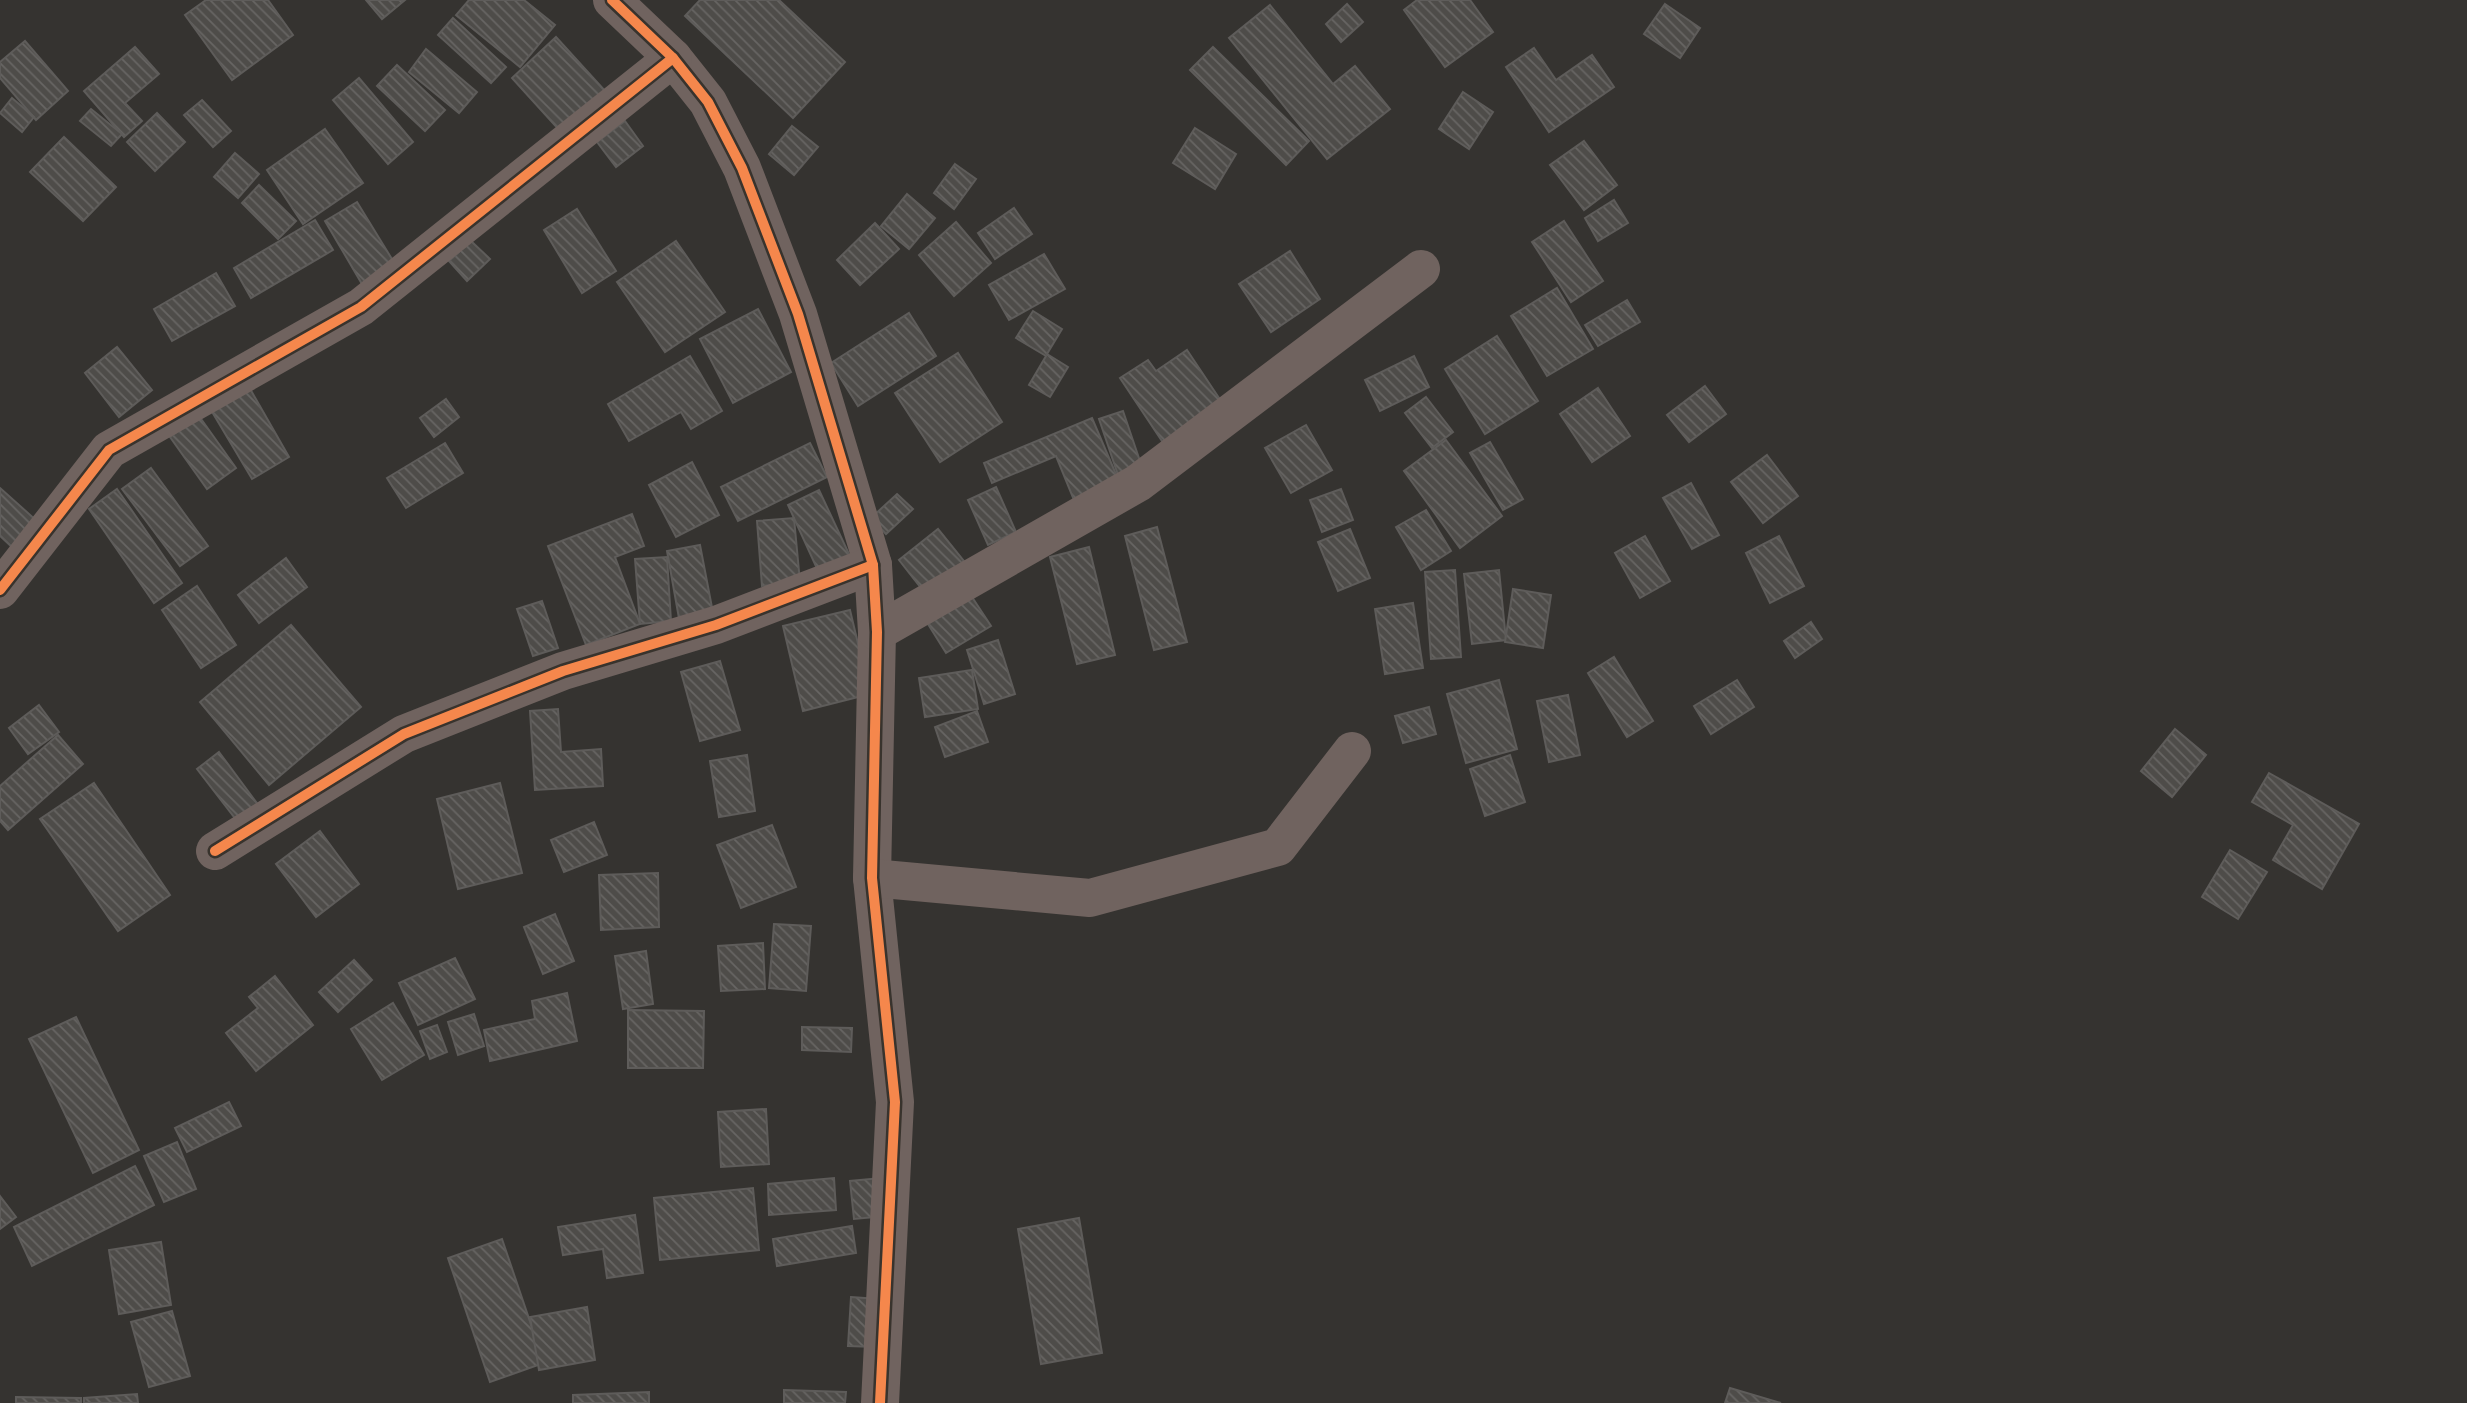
<svg xmlns="http://www.w3.org/2000/svg" width="2467" height="1403" font-family="'Asap Condensed',sans-serif">
<style>
.building{fill:url(#building-back-hatch);stroke:#5e5c5a;stroke-width:2}
.lines{fill:none;stroke-linecap:round;stroke-linejoin:round}
.minor{stroke:#70635f;stroke-width:38}
.cycleway-casing{stroke:#38332d;stroke-width:15}
.cycleway{stroke:#f5874c;stroke-width:10}
</style>
<defs>
<pattern id="building-back-hatch" width="6" height="6" patternUnits="userSpaceOnUse" patternTransform="scale(1.75)"><rect width="6" height="6" fill="#4e4c49"/><path d="M-1 5l2 2M0 0l6 6M5-1l2 2" fill="none" stroke="#676563"/></pattern>
</defs>
<rect width="100%" height="100%" fill="#353330"/>
<g class="building">
<polygon points="206,0 268,0 293,35 232,80 185,15"/>
<polygon points="366,0 405,0 382,19"/>
<polygon points="469,0 524,0 555,25 520,67 456,15"/>
<polygon points="700,0 779,0 845,62 793,118 685,16"/>
<polygon points="1417,0 1470,0 1493,32 1445,67 1404,10"/>
<polygon points="1347,4 1363,22 1341,42 1326,24"/>
<polygon points="1665,4 1700,28 1680,58 1644,34"/>
<polygon points="1270,5 1333,84 1355,66 1390,109 1327,159 1229,38"/>
<polygon points="453,18 506,67 491,83 438,35"/>
<polygon points="556,37 606,92 562,133 512,78"/>
<polygon points="25,41 68,91 36,120 0,78 0,62"/>
<polygon points="135,47 159,74 125,103 142,121 124,137 84,91"/>
<polygon points="1213,47 1309,141 1286,165 1190,70"/>
<polygon points="1534,48 1556,80 1592,55 1614,87 1549,132 1506,67"/>
<polygon points="426,49 477,92 459,113 409,72"/>
<polygon points="397,65 445,110 425,131 377,86"/>
<polygon points="359,78 413,142 388,164 333,100"/>
<polygon points="1463,92 1493,112 1469,149 1439,129"/>
<polygon points="12,98 34,117 22,132 0,113"/>
<polygon points="202,100 231,131 213,147 184,115"/>
<polygon points="91,109 122,134 111,146 80,121"/>
<polygon points="157,113 185,142 155,171 127,142"/>
<polygon points="625,121 643,146 616,167 597,142"/>
<polygon points="792,126 818,147 794,175 769,154"/>
<polygon points="1195,128 1236,154 1215,189 1173,163"/>
<polygon points="325,129 363,183 303,224 267,170"/>
<polygon points="64,137 116,187 83,221 30,172"/>
<polygon points="1584,141 1617,185 1584,210 1550,165"/>
<polygon points="235,153 259,174 238,198 214,177"/>
<polygon points="955,164 976,179 954,209 934,193"/>
<polygon points="259,185 296,221 278,239 242,203"/>
<polygon points="907,194 935,218 909,249 881,226"/>
<polygon points="1614,200 1628,223 1598,241 1585,218"/>
<polygon points="357,202 395,264 362,284 325,221"/>
<polygon points="1014,208 1032,234 995,259 978,233"/>
<polygon points="577,209 616,271 582,293 544,230"/>
<polygon points="315,220 333,250 251,298 234,268"/>
<polygon points="1564,221 1603,281 1571,302 1532,242"/>
<polygon points="956,222 991,263 954,296 919,255"/>
<polygon points="875,223 899,249 860,285 837,260"/>
<polygon points="471,241 490,259 467,281 449,261"/>
<polygon points="676,241 725,312 665,352 617,282"/>
<polygon points="1290,251 1320,299 1271,332 1239,284"/>
<polygon points="1044,254 1065,289 1009,320 989,285"/>
<polygon points="216,273 235,306 172,341 154,309"/>
<polygon points="1557,288 1593,349 1547,376 1511,316"/>
<polygon points="1627,300 1640,322 1598,346 1585,325"/>
<polygon points="758,309 791,372 733,403 700,339"/>
<polygon points="1033,311 1062,329 1047,354 1068,367 1050,397 1029,385 1046,356 1016,338"/>
<polygon points="909,313 936,356 858,406 831,363"/>
<polygon points="1497,336 1538,401 1485,434 1445,369"/>
<polygon points="117,347 152,390 119,417 85,373"/>
<polygon points="1187,350 1225,407 1166,447 1120,378 1148,360 1156,371"/>
<polygon points="958,353 1002,422 940,462 895,393"/>
<polygon points="690,356 722,411 691,429 681,412 629,441 608,404"/>
<polygon points="1414,356 1429,387 1380,411 1365,380"/>
<polygon points="1705,386 1726,414 1689,442 1667,415"/>
<polygon points="249,387 289,457 252,479 211,410"/>
<polygon points="1598,388 1630,436 1592,462 1560,414"/>
<polygon points="1426,397 1453,432 1432,448 1405,413"/>
<polygon points="446,399 459,417 434,437 420,418"/>
<polygon points="1123,411 1142,467 1118,475 1099,419"/>
<polygon points="199,416 236,468 207,489 170,437"/>
<polygon points="1092,418 1121,486 1076,505 1056,456 992,483 984,463"/>
<polygon points="1306,425 1332,470 1291,493 1265,448"/>
<polygon points="1446,440 1502,516 1460,548 1404,471"/>
<polygon points="1490,442 1523,499 1503,510 1470,453"/>
<polygon points="445,443 463,473 406,508 387,478"/>
<polygon points="810,443 827,477 738,521 721,487"/>
<polygon points="1767,455 1798,496 1763,523 1731,482"/>
<polygon points="692,462 719,515 676,537 649,485"/>
<polygon points="151,468 208,546 180,566 122,489"/>
<polygon points="1691,483 1719,535 1692,549 1663,498"/>
<polygon points="996,487 1016,532 988,545 968,500"/>
<polygon points="0,488 38,522 14,549 0,536"/>
<polygon points="117,489 182,583 154,603 89,509"/>
<polygon points="1341,489 1353,520 1322,532 1310,500"/>
<polygon points="819,490 856,569 824,584 788,505"/>
<polygon points="897,494 913,509 886,534 871,518"/>
<polygon points="1426,510 1451,551 1421,570 1396,527"/>
<polygon points="632,514 644,546 615,557 640,624 586,645 548,546"/>
<polygon points="794,518 800,582 762,586 757,521"/>
<polygon points="1157,527 1187,642 1154,650 1125,536"/>
<polygon points="938,529 964,561 925,593 899,560"/>
<polygon points="1350,529 1370,578 1338,591 1318,542"/>
<polygon points="1645,536 1670,581 1640,598 1615,553"/>
<polygon points="1779,536 1804,586 1770,603 1746,553"/>
<polygon points="700,545 714,618 680,624 667,551"/>
<polygon points="1089,547 1115,655 1077,664 1050,557"/>
<polygon points="667,557 671,621 640,624 635,559"/>
<polygon points="286,558 307,587 259,623 238,595"/>
<polygon points="1455,570 1461,657 1431,659 1425,572"/>
<polygon points="1499,570 1506,640 1472,644 1464,574"/>
<polygon points="197,586 236,645 201,668 162,610"/>
<polygon points="1513,589 1551,595 1543,648 1505,642"/>
<polygon points="972,597 991,626 946,653 928,624"/>
<polygon points="542,601 558,648 533,656 517,609"/>
<polygon points="1413,603 1423,668 1385,674 1375,609"/>
<polygon points="850,610 870,694 803,711 783,626"/>
<polygon points="1811,622 1822,639 1795,658 1784,641"/>
<polygon points="291,625 361,707 269,785 200,702"/>
<polygon points="998,640 1015,694 984,704 967,650"/>
<polygon points="1614,657 1653,721 1627,737 1588,673"/>
<polygon points="720,661 740,730 700,741 681,672"/>
<polygon points="972,670 978,709 925,717 919,678"/>
<polygon points="1499,680 1517,749 1466,763 1447,694"/>
<polygon points="1737,680 1754,707 1711,734 1694,706"/>
<polygon points="1568,695 1580,755 1549,762 1537,701"/>
<polygon points="39,705 59,732 28,754 9,728"/>
<polygon points="1429,707 1436,734 1403,743 1395,716"/>
<polygon points="558,709 561,752 601,749 603,786 535,790 530,711"/>
<polygon points="977,711 988,742 945,757 935,727"/>
<polygon points="2175,729 2206,755 2172,797 2141,771"/>
<polygon points="58,735 83,764 8,830 0,821 0,786"/>
<polygon points="219,752 262,810 241,826 197,769"/>
<polygon points="747,755 755,811 719,817 710,761"/>
<polygon points="1510,755 1525,802 1485,816 1470,769"/>
<polygon points="2269,773 2359,824 2322,889 2273,860 2293,825 2252,802"/>
<polygon points="94,783 170,895 118,931 40,819"/>
<polygon points="500,783 522,873 458,889 437,799"/>
<polygon points="594,822 607,855 564,872 551,840"/>
<polygon points="772,825 796,887 741,908 717,845"/>
<polygon points="320,831 359,884 316,917 276,864"/>
<polygon points="2230,850 2267,872 2238,919 2202,897"/>
<polygon points="658,873 659,927 601,930 599,875"/>
<polygon points="555,914 574,961 543,974 524,927"/>
<polygon points="774,924 811,926 806,991 769,988"/>
<polygon points="763,943 765,989 721,991 718,946"/>
<polygon points="646,951 653,1004 623,1009 615,956"/>
<polygon points="455,958 475,999 418,1025 399,983"/>
<polygon points="354,960 372,980 338,1012 319,992"/>
<polygon points="275,976 313,1025 256,1071 226,1033 258,1008 249,997"/>
<polygon points="567,993 577,1041 490,1061 484,1030 535,1019 532,1001"/>
<polygon points="393,1003 424,1055 382,1080 351,1029"/>
<polygon points="628,1010 704,1011 703,1068 628,1068"/>
<polygon points="474,1014 484,1046 458,1055 448,1022"/>
<polygon points="76,1017 139,1150 93,1173 29,1039"/>
<polygon points="437,1025 447,1052 430,1059 420,1031"/>
<polygon points="802,1027 852,1028 851,1052 802,1050"/>
<polygon points="229,1102 241,1126 187,1152 175,1128"/>
<polygon points="766,1109 769,1164 721,1167 718,1112"/>
<polygon points="177,1142 196,1189 164,1202 144,1156"/>
<polygon points="135,1166 154,1205 32,1266 14,1227"/>
<polygon points="834,1178 836,1210 769,1215 768,1184"/>
<polygon points="881,1178 885,1216 854,1219 850,1181"/>
<polygon points="753,1188 759,1250 660,1260 654,1198"/>
<polygon points="0,1196 16,1217 0,1229"/>
<polygon points="635,1215 643,1273 607,1278 603,1249 563,1255 558,1227"/>
<polygon points="1079,1218 1102,1353 1041,1364 1018,1229"/>
<polygon points="852,1226 856,1253 777,1266 773,1239"/>
<polygon points="502,1239 544,1363 490,1382 448,1258"/>
<polygon points="161,1242 171,1305 119,1314 109,1250"/>
<polygon points="851,1297 878,1299 876,1347 848,1346"/>
<polygon points="587,1307 595,1360 539,1370 530,1317"/>
<polygon points="172,1311 190,1376 149,1387 131,1322"/>
<polygon points="1730,1388 1781,1403 1725,1403"/>
<polygon points="784,1390 846,1392 845,1403 784,1403"/>
<polygon points="649,1392 649,1403 573,1403 573,1395"/>
<polygon points="137,1394 138,1403 84,1403 84,1398"/>
<polygon points="16,1397 81,1398 81,1403 16,1403"/>
</g>
<g class="lines">
<g class="minor">
<polyline points="612,0 673,58 708,102 742,168 798,314 873,565 877,632 872,878 895,1102 880,1403"/>
<polyline points="0,590 109,450 361,307 673,58"/>
<polyline points="877,632 1138,483 1421,269"/>
<polyline points="215,851 404,734 563,671 716,625 873,565"/>
<polyline points="872,878 1090,898 1278,847 1352,751"/>
</g>
<g class="cycleway-casing">
<g id="cycleway">
<polyline points="612,0 673,58 708,102 742,168 798,314 873,565 877,632 872,878 895,1102 880,1403"/>
<polyline points="0,590 109,450 361,307 673,58"/>
<polyline points="215,851 404,734 563,671 716,625 873,565"/>
</g>
</g>
<use href="#cycleway" class="cycleway"/>
</g>
</svg>
